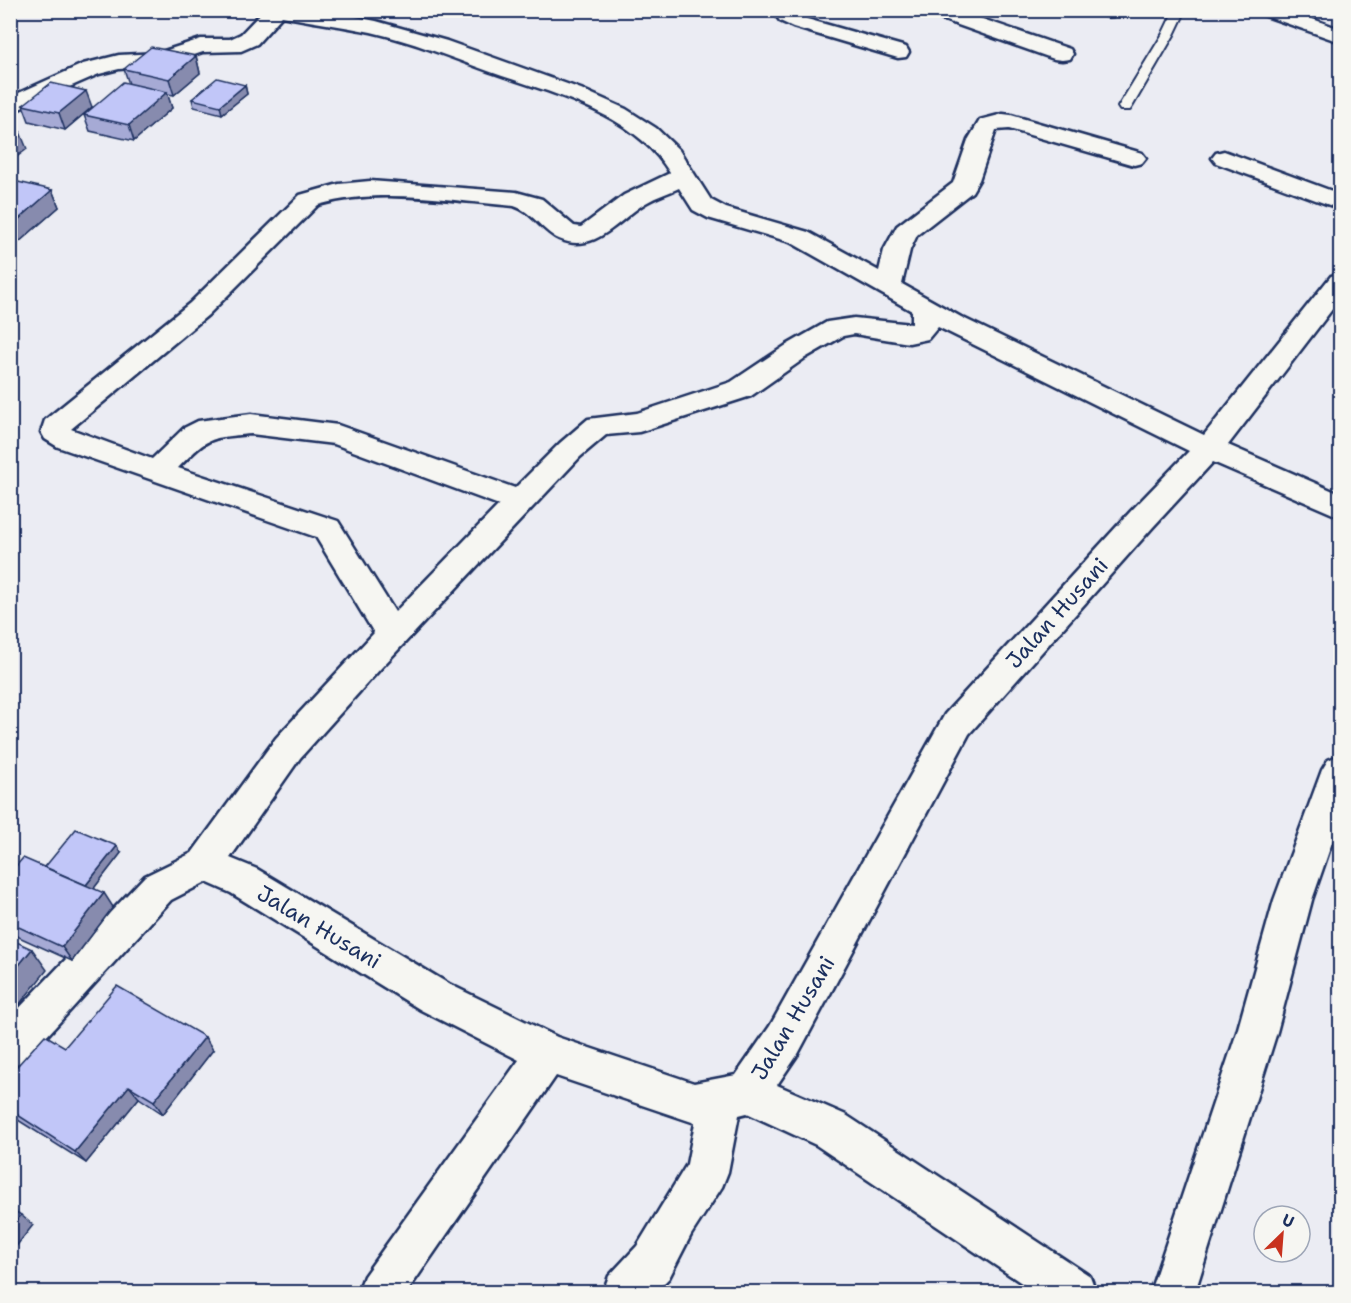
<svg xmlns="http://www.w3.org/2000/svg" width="1351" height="1303" font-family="'Shantell Sans',sans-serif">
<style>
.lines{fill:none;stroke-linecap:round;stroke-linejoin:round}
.lane-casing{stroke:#1b2f5e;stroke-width:4}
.street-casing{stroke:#1b2f5e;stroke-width:5}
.lane{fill:#f6f6f2;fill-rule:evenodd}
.street{fill:#f6f6f2;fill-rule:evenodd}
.wall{fill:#a6aad5;stroke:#1b2f5e;stroke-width:1.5}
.shaded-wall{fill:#878bae;stroke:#1b2f5e;stroke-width:1.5}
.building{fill:#c1c6f8;stroke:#1b2f5e;stroke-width:1.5}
.labels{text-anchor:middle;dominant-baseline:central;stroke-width:6;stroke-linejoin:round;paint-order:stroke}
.street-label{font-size:22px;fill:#1b2f5e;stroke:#f6f6f2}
</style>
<rect width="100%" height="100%" fill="#ebecf3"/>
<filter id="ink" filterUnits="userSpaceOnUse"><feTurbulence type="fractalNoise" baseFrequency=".0167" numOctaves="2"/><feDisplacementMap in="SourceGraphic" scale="12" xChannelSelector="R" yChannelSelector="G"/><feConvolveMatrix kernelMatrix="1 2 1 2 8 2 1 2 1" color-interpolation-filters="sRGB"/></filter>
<g filter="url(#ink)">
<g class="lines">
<g class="lane-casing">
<polygon id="lane" points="1174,10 1186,10 1174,35 1132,107 1130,110 1120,110 1118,107 1162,35"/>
</g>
<g class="street-casing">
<g id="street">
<path d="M264 10H320L376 21 447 41 581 89 626 109 656 128 679 150 711 200 726 208 808 232 879 271 884 250 897 226 953 183 968 140 980 120 1003 114 1011 115 1142 153 1146 158 1142 163 1134 165 1009 129 996 130 979 180 972 192 917 235 910 250 902 284 961 317 1204 435 1331 276 1340 274V299L1228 445 1340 494V517L1213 462 1153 527 969 734 798 1054 777 1085 846 1115 1090 1276 1096 1292H1035L816 1145 747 1113 739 1115 728 1172 722 1187 691 1235 669 1278 655 1292H603L609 1276 637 1246 687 1164 695 1123 556 1076 407 1292H358L364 1276 519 1060 421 1010 231 893 206 882 171 900 24 1061 10 1066V1018L145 876 192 853 276 738 374 633 316 537 58 447 45 439 41 432 45 420 190 303 300 195 339 184 370 181 516 192 542 199 574 226 581 227 624 195 670 173C634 112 550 93 488 71 450 57 411 41 371 32 342 26 311 22 282 16L257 44 241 51 203 52 161 66 119 69 99 74 10 113V97L83 64 119 55 158 53 201 39H230L241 34ZM679 188 693 210 708 218 790 242 912 311V324L854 318 827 322 785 346 731 382 637 413 588 419 560 443 515 488 338 425 251 414 198 421 184 428 152 459 71 429 208 315 318 205C379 187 451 201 514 206 533 212 542 231 559 239 593 254 616 223 641 206 652 198 666 194 679 188ZM938 327 1189 451 1131 511 945 714 770 1026 736 1075 694 1083 557 1037 449 984 257 869 230 858 300 758 381 668 580 457 606 435 639 432 751 396 805 358 843 336 854 334 909 343 928 339ZM251 434 334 444 499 505 395 612 338 521 178 468C209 437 207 438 251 434Z"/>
<polygon points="772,10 793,10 807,19 906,47 909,52 906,57 898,58 793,27 780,21"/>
<polygon points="924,10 956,10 1070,49 1073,54 1070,59 1062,60 1054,59 927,14"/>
<path d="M1099 10H1120V11L1117 15C1109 17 1104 18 1099 10Z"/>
<polygon points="1257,10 1288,10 1340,29 1340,42 1260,14"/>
<polygon points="1224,151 1340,194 1340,209 1216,163 1212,158 1216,153"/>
<polygon points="1340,755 1340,819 1312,900 1277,1032 1195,1292 1150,1292 1237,1032 1274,900 1322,770 1328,760"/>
</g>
</g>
<use href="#lane" class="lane"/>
<use href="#street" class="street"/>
</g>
<g class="wall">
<polygon points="196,56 200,73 174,95 167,94 172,108 134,141 90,131 84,115 129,84 124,69"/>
<polygon points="245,85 247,94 222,114 194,107 192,99"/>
<polygon points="23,105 92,107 65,130 29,121"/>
<polygon points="10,188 52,190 59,207 19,242 10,239"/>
<polygon points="121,853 94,888 113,907 72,961 10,933 10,873"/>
<polygon points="65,1047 213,1050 163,1114 139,1098 86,1163 10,1115 10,1074"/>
</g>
<g class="shaded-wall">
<polygon points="196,56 200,73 174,95 169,79"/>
<polygon points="245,85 247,94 222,114 220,106"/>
<polygon points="86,91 92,107 65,130 59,113"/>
<polygon points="167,92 172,108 134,141 129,125"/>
<polygon points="20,132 27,149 10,162 10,140"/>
<polygon points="52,190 59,207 19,242 12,225"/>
<polygon points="117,846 121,853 88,896 83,889"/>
<polygon points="104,893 113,907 72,961 62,947"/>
<polygon points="32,949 47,970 10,1016 10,976"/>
<polygon points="205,1037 213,1050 163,1114 154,1101"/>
<polygon points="129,1086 139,1098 86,1163 75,1152"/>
<polygon points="21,1215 33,1225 10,1254 10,1228"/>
</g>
<g class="building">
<polygon points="151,47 196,56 169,79 124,69"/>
<polygon points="217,78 245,85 220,106 192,99"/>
<polygon points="123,82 167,92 129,125 84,115"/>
<polygon points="51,83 86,91 59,113 23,105"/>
<polygon points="10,130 20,132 10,140"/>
<polygon points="18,182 52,190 12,225 10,224 10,188"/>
<polygon points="76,829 117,846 86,885 45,867"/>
<polygon points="23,858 104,893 62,947 10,923 10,873"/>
<polygon points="10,939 32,949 10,976"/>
<polygon points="117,986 205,1037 154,1101 129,1086 75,1152 10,1110 10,1074 45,1035 65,1047"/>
<polygon points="10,1208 21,1215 10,1228"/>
</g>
</g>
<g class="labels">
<g class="street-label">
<text transform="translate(1057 613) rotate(-48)">Jalan Husani</text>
<text transform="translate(319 927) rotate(31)">Jalan Husani</text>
<text transform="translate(793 1018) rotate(-59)">Jalan Husani</text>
</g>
</g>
<rect width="1351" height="1303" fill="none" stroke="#f6f6f2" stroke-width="36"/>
<rect x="18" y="18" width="1315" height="1267" fill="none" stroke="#1b2f5e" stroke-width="2" filter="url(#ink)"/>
<g transform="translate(1282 1234) rotate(25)"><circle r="28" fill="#f6f6f2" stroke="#9ea6b7" stroke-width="1.5"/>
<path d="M0-4.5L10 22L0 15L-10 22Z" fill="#c8321e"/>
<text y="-9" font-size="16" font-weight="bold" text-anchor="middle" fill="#1b2f5e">U</text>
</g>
</svg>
